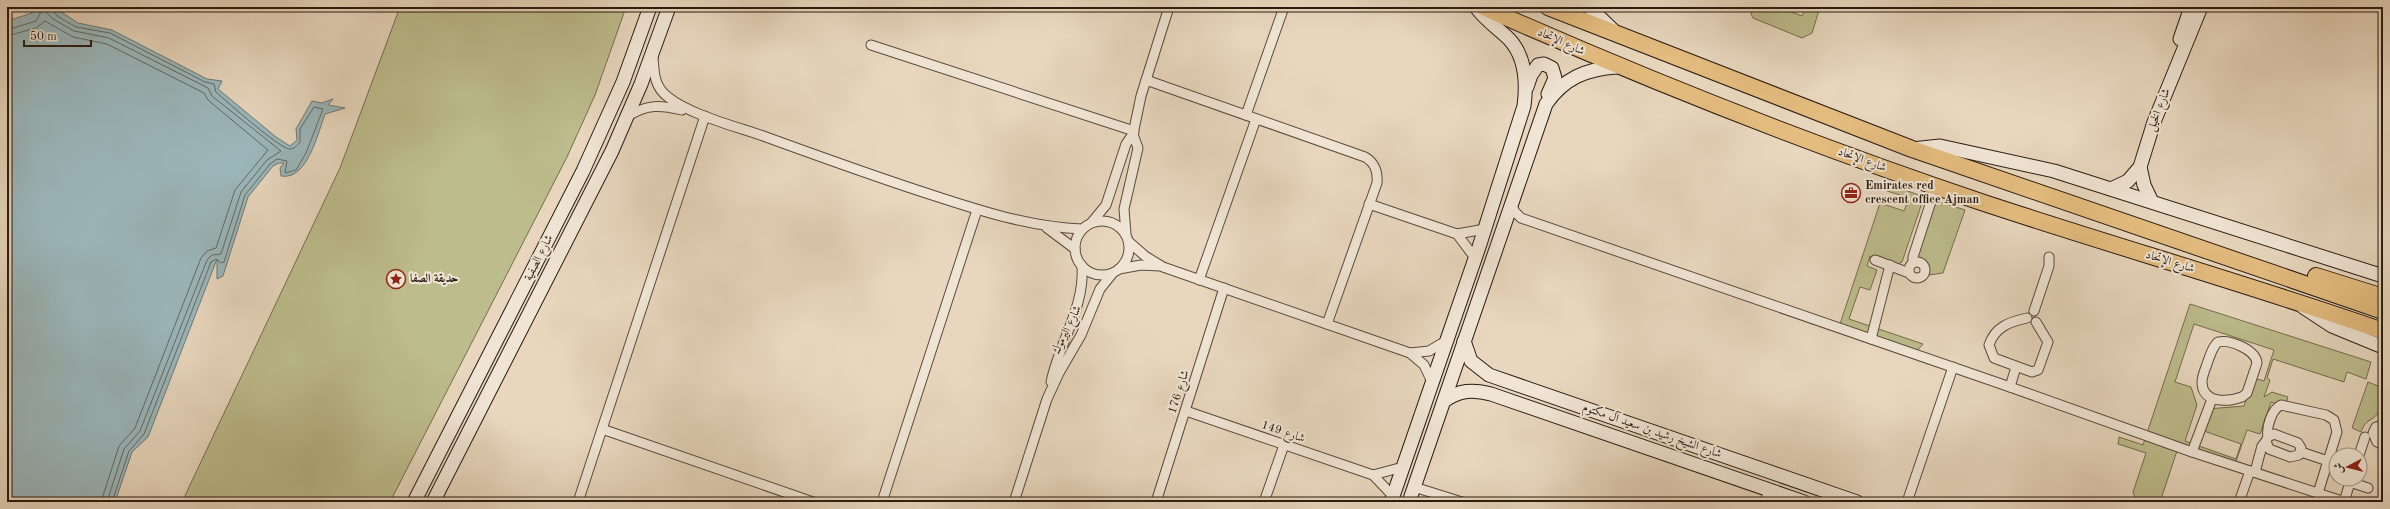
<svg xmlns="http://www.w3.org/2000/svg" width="2390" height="509" font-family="'Old Standard TT',Amiri,serif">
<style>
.green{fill:#bdbc8c;stroke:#746c4e;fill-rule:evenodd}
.water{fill:#9bb7bc;stroke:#6e7977}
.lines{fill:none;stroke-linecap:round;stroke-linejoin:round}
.shore{stroke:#626966;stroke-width:1}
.street-casing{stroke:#5a4a3c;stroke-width:11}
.secondary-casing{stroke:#2a1b10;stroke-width:15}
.highway-casing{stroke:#2a1b10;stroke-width:18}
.street{stroke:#f0e5d5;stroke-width:9}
.secondary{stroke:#f0e5d5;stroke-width:13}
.highway{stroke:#e4bc7f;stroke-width:16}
.labels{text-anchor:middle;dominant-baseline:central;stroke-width:4;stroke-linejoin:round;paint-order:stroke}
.street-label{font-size:12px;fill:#2a1b10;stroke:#f0e5d5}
.poi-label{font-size:12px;font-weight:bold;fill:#2a1b10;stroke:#f0e5d5;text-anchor:start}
</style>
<rect width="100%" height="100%" fill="#e8d7be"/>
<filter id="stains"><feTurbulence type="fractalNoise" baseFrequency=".005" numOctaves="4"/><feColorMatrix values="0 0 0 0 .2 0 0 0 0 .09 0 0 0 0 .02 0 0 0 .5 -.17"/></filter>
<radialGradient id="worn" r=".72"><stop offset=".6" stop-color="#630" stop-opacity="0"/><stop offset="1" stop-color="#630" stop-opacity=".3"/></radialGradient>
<g class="green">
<polygon points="400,7 626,7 595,95 567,157 390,502 182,502 340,168"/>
<polygon points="1754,7 1779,7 1802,16 1806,7 1820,7 1812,33 1802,38 1753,18 1751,14"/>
<polygon points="1889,184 1924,197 1902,262 1896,265 1870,256 1867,266 1877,270 1870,290 1860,287 1849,319 1923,344 1915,353 1839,327 1880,203 1904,211 1909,198 1887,191"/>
<polygon points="1934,200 1965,210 1943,273 1929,275 1925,264 1914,258"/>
<path d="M2190 304 2371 362 2366 379 2347 372 2344 382 2273 359 2267 378 2270 380 2264 397 2272 392 2288 397 2285 407 2271 402 2260 434 2247 430 2235 464 2179 445 2160 502H2137L2133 492 2146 453 2118 444 2119 437 2143 445ZM2194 324 2274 350 2264 381 2254 378 2244 406 2207 409 2201 430 2241 444 2236 459 2185 441 2197 405 2191 387 2175 382Z"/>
<path d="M2368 382 2383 388C2383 396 2382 406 2378 413 2372 422 2366 418 2361 432L2352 428Z"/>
</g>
<path class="water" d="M27 7H54L78 23 112 30 207 79 222 81 218 89 276 137 290 146 297 140 296 129 312 101 322 103 333 99 328 105 345 108 325 114C318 133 307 181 281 176L280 168 284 163H279L273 166 248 197 223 276 217 279V259L148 437 132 452 115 502H7V21L32 13Z"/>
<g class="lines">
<g class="shore">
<polyline points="46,7 47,13 53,19 74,31 109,38 208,88 212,96 281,151 267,160 241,192 221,254 212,255 207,260 140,431 124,449 107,502"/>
<path d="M51 7 57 16 76 27 110 33 205 82 214 84 216 92C226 101 281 150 290 149 294 149 298 145 300 142V129L314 107 323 109 306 153 296 170 285 173 287 161 277 159 270 164 245 195 224 262 221 263 216 259 211 262 144 434 129 451 112 502"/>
<polyline points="7,30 36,21 40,14 39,7"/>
<polyline points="7,36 36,28 45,21 73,37 107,44 204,93 208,100 268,150 235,190 216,248 207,251 201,258 135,428 119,446 101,502"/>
</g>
<g class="street-casing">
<g id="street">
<polyline points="871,45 1134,131"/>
<path d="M653 56C654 72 654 87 668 97 690 115 738 127 766 137 821 157 876 177 932 195 981 211 1030 227 1082 229"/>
<path d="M1146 80 1365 157C1375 163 1378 171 1377 183L1327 324"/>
<polyline points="1246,115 1284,7"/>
<path d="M628 116C648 104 660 105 682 110"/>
<polyline points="1369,204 1457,234 1485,229"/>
<polyline points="1511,204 1515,212 1521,218 2010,387 2192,452 2345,502"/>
<circle cx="1102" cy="248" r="27"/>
<polyline points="1092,222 1106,205 1126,144 1133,134 1141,96 1169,7"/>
<polyline points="1047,228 1075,249"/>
<polyline points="1126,234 1124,209 1138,148 1133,134"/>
<polyline points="1457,234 1475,258"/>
<polyline points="1129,242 1145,256 1163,267 1410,353 1424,365 1432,382"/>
<polyline points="1875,260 1909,273"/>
<circle cx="1917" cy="270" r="8"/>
<polyline points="1913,263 1913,257 1936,186"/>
<polyline points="1119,269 1141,265 1160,266"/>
<polyline points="1199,280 1256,119"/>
<polyline points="2034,311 2049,266 2049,257"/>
<path d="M2027 318C2009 322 1995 327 1989 345L1994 358 2032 372 2038 370 2048 342 2036 322"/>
<polyline points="1871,339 1890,265"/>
<path d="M2218 342C2230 339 2256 350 2257 363L2247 393 2242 397C2228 402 2202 404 2202 382 2202 375 2206 368 2208 361 2211 354 2212 347 2218 342Z"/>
<polyline points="1410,353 1429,351 1446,341"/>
<path d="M1051 382C1059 343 1085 307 1082 266"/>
<polyline points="2010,387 2016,367"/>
<polyline points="1186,411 1373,475 1393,496"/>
<polyline points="2383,425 2376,427 2373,433 2377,442 2383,444"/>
<polyline points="602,429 813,502"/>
<polygon points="2274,434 2298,443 2301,448 2299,455 2290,457 2269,449 2266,441 2268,437"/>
<path d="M2268 437C2266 427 2272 409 2281 405L2326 415 2334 420 2337 432 2318 493"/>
<polyline points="2192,452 2212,399"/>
<polyline points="2301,452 2328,461"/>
<polyline points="2359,455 2365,437"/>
<polyline points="2255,472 2262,446 2266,441"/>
<polyline points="1373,475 1403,467"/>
<polyline points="2350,482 2368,488"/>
<polyline points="1414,487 1462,502"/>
<polyline points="578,502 705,116"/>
<polyline points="882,502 977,210"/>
<polyline points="1014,502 1047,399 1059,373 1081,335 1100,289 1112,274"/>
<polyline points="1156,502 1224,288"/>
<polyline points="1264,502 1284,445"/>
<polyline points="1765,502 1769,490"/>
<polyline points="1907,502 1953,367"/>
<polyline points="2239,502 2250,471"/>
<polyline points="2344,502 2351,479"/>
</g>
</g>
<g class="secondary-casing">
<g id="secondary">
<polyline points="1589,7 1613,30"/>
<polyline points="2180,39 2191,7"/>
<polyline points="1527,87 1531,75 1538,65 1544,64 1552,68 1555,78 1548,94"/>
<polyline points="1912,149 1940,146 2054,171 2383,276"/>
<polyline points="2140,167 2144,185 2152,202"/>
<polyline points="2111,189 2128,181 2140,167 2154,122 2201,7"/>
<polyline points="2303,307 2332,326 2383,347"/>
<polyline points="1464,341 1471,361 1489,375 1857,502"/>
<path d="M1444 401C1459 390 1473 389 1491 394L1804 502"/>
<polyline points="414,502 583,171 623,82 650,7"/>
<polyline points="433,502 612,151 641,84 669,7"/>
<path d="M1391 502 1479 247 1524 106C1527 83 1526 57 1509 39 1498 28 1485 20 1476 7"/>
<path d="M1409 502 1546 104C1564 78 1586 69 1617 67"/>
</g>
</g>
<g class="highway-casing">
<g id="highway">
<path d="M1483 7C1647 80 1814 146 1984 203 2117 247 2251 285 2383 331"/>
<polyline points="1548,7 1912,149 2383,311"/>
<polyline points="2316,276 2383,297"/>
</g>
</g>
<use href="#street" class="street"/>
<use href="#secondary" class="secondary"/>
<use href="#highway" class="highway"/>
</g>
<defs>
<g id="office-ring" transform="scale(1)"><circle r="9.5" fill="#f0e5d5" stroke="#8f2418" stroke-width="1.5"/><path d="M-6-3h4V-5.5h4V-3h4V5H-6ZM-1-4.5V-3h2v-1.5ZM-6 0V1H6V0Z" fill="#8f2418"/></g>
<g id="sight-ring" transform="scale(1)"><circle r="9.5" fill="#f0e5d5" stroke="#8f2418" stroke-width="1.5"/><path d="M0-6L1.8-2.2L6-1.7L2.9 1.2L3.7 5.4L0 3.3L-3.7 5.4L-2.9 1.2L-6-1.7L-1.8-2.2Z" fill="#8f2418"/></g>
</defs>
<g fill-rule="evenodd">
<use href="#office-ring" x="1851" y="193"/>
<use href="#sight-ring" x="396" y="279"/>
</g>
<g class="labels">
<g class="street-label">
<text transform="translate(1561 42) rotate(24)">شارع الإتحاد</text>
<text transform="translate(2159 110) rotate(-69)">شارع الخيل</text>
<text transform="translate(1862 160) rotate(20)">شارع الإتحاد</text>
<text transform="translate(539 258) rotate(-63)">شارع الصفية</text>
<text transform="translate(2170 262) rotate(17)">شارع الإتحاد</text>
<text transform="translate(1067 330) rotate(-64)">شارع اليرموك</text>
<text transform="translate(1179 392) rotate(-72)">شارع 176</text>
<text transform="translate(1652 431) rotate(19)">شارع الشيخ رشيد بن سعيد آل مكتوم</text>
<text transform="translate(1283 432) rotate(19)">شارع 149</text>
</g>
<g class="poi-label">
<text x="1865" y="186">Emirates red<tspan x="1865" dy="14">crescent office Ajman</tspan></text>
<text x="410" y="279">حديقة الصفا</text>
</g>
</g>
<rect width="2390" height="509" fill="none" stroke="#e8d7be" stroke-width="24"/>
<rect x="8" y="8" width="2374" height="493" fill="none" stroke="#2a1b10" stroke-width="2"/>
<rect x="12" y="12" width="2366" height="485" fill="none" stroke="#2a1b10"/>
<g transform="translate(2348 467) rotate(263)"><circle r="19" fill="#f0e5d5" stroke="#a19486"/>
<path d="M0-3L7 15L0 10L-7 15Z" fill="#8f2418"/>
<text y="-6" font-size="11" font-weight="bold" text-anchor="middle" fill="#2a1b10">ش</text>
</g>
<path d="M24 40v6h67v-6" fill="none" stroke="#2a1b10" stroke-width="2"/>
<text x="30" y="40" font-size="12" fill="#2a1b10" stroke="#f0e5d5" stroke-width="3" paint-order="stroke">50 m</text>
<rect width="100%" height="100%" filter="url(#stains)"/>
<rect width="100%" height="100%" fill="url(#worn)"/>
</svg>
